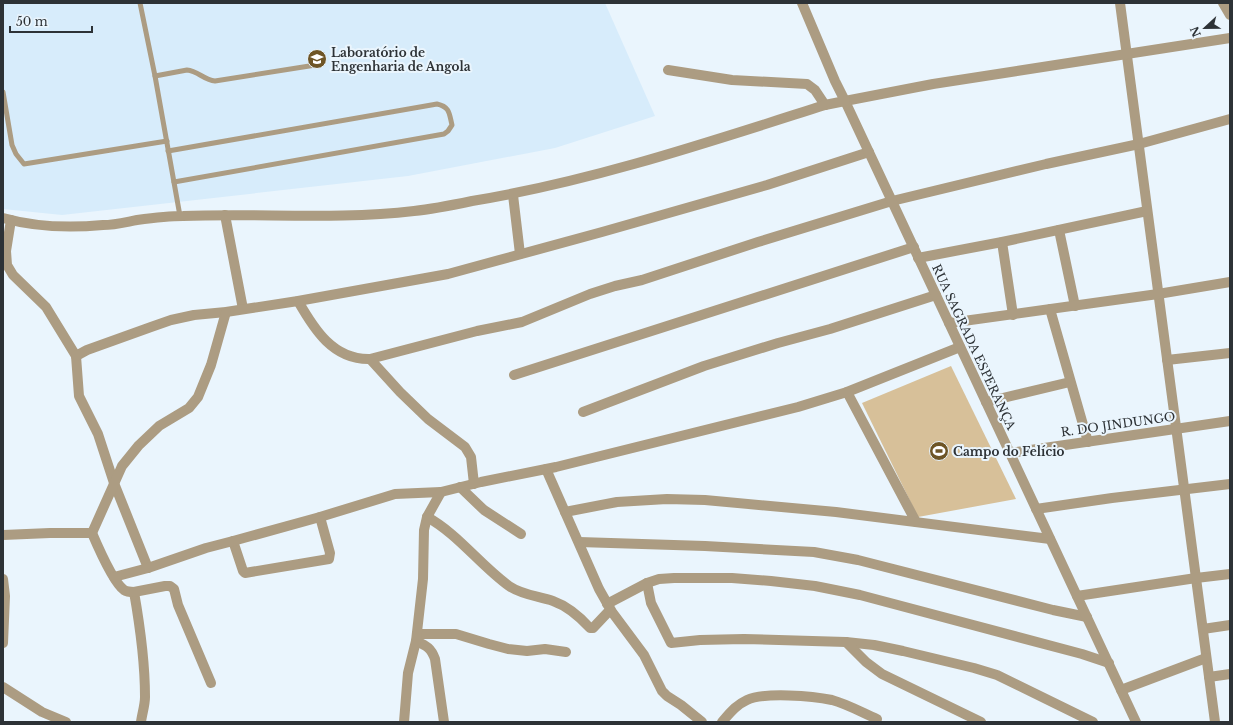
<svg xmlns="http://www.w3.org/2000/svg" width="1233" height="725" font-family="'Libre Baskerville',serif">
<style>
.built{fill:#d7ecfb}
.green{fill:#d7c099}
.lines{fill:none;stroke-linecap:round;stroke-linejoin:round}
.service{stroke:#ac9c82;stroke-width:5}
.minor{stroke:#ac9c82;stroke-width:10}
.tertiary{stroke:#ac9c82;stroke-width:10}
.labels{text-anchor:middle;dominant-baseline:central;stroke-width:4;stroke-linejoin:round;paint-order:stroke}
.poi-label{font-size:12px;font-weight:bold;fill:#2d3236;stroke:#eaf5fd;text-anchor:start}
.street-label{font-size:12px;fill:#2d3236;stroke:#eaf5fd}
</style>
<rect width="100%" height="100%" fill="#eaf5fd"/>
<polygon class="built" points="3,3 605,3 655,116 555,148 408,176 62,215 3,209"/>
<polygon class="green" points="951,366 1016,499 918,517 862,403"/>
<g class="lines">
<g class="service">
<polyline points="140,3 155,76 180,216"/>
<path d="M155 76 187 70C198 71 204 80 215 81L322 64"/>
<polyline points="3,92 12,145 16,154 24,164 167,141"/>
<path d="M168 151 437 104C450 107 449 113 452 125L448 131 444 134 174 182"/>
</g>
<g class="minor">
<polyline points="1120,3 1215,722"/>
<polyline points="1223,3 1230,15"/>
<polyline points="668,70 732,80 807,84 815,90 825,105"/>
<polyline points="845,101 933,84 1230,38"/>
<polyline points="513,195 520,254"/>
<polyline points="225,215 243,309"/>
<polyline points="11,220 6,251 7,265 13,275 46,307 76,356 79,396 98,434 114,483 148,568"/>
<polyline points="1059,230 1075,306"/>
<polyline points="1002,242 1013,315"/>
<polyline points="918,258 1002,242 1147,211"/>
<path d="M298 301C314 329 333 360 370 359L477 331 522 322 590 294 615 286 642 280 758 242 892 201 1046 164 1139 144 1230 119"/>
<polyline points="1050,309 1088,442"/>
<polyline points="949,323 1158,294 1230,282"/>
<polyline points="76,356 87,350 151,327 171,320 194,315 226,312 298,301 448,274 602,232 767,185 869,152"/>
<polyline points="370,359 400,392 428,419 465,447 471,457 474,484"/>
<polyline points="1167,360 1230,353"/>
<polyline points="514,375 914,247"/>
<polyline points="847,392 916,522"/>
<polyline points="986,402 1070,382"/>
<polyline points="583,412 704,366 778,343 830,329 936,295"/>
<polyline points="1010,453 1230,421"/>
<polyline points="546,469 599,589 612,612 644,655 662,691 667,696 681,705 702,722"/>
<polyline points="460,487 484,510 521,534"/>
<polyline points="1036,509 1112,498 1230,484"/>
<polyline points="565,512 617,502 667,499 705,500 836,512 1050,539"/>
<path d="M427 517C458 534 480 565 509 586 522 595 538 596 553 601 567 606 580 617 590 628H593L610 610"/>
<path d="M92 533C98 547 113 582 124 590 127 592 130 592 134 592 140 626 145 662 145 697 145 705 142 714 141 722"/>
<polyline points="3,535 50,533 92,533 122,466 139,445 159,426 189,408 198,397 211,365 226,312"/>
<polyline points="233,541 243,571 245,573 329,559 330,553 320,517"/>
<polyline points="579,542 705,546 814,552 858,560 1053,610 1087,617"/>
<polyline points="114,577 148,568 206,548 233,541 320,517 395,494 441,492 481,482 556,467 798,407 847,392 960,347"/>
<polyline points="3,579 5,596 3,643"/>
<polyline points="647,583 651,603 671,643 700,640 744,639 846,642 874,645 903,651 974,668 997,675 1093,722"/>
<polyline points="134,592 165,586 170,586 174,589 178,605 211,683"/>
<polyline points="1077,596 1196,578 1230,574"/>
<polyline points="607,604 647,583 659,579 674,578 732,578 771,581 815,586 860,595 1082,654 1109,663"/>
<polyline points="1203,629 1230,625"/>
<polyline points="417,634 456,634 489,644 508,649 527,651 545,649 566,652"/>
<path d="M416 641C427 646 431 648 435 659L444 722"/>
<polyline points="846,642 866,662 882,674 981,722"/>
<polyline points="1209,677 1230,674"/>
<polyline points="3,687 42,712 66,722"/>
<polyline points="1121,690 1206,658"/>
<polyline points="404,722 408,673 416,641 423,579 424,530 427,517 441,492"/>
<path d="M722 722C730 713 736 705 747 700 764 692 813 696 832 700 847 704 863 713 877 719"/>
</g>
<g class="tertiary">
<polyline points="802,3 835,81 845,101 1136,722"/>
<path d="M3 218C35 227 71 228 103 225 115 225 126 222 137 220 152 218 168 216 183 216 260 213 337 220 414 211 434 209 453 205 472 201 593 181 709 142 825 105L845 101"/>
</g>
</g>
<defs>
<g id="university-disc" transform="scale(1)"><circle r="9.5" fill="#6e5526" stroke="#eaf5fd"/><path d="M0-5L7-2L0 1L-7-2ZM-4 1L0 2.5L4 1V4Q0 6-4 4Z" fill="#fff"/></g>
<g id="stadium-disc" transform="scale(1)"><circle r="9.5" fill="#6e5526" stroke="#eaf5fd"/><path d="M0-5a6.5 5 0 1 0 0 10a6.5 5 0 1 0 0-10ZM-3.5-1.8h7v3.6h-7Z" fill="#fff"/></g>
</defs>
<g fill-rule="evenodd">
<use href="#university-disc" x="317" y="59"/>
<use href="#stadium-disc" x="939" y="451"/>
</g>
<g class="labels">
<g class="poi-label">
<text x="331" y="52">Laboratório de<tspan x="331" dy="14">Engenharia de Angola</tspan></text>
<text x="953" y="451">Campo do Felício</text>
</g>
<g class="street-label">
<text transform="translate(974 347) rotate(65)">RUA SAGRADA ESPERANÇA</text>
<text transform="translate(1118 424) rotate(-8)">R. DO JINDUNGO</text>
</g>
</g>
<rect width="1233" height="725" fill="none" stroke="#2d3236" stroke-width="8"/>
<g transform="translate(1205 28) rotate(248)" stroke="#eaf5fd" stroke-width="3" paint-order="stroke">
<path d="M0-3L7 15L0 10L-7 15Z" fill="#2d3236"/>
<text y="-6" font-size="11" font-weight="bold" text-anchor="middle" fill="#2d3236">N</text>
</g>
<path d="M10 26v6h82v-6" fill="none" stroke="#2d3236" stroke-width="2"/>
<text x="16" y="26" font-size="12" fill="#2d3236" stroke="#eaf5fd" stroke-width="3" paint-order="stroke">50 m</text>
</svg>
